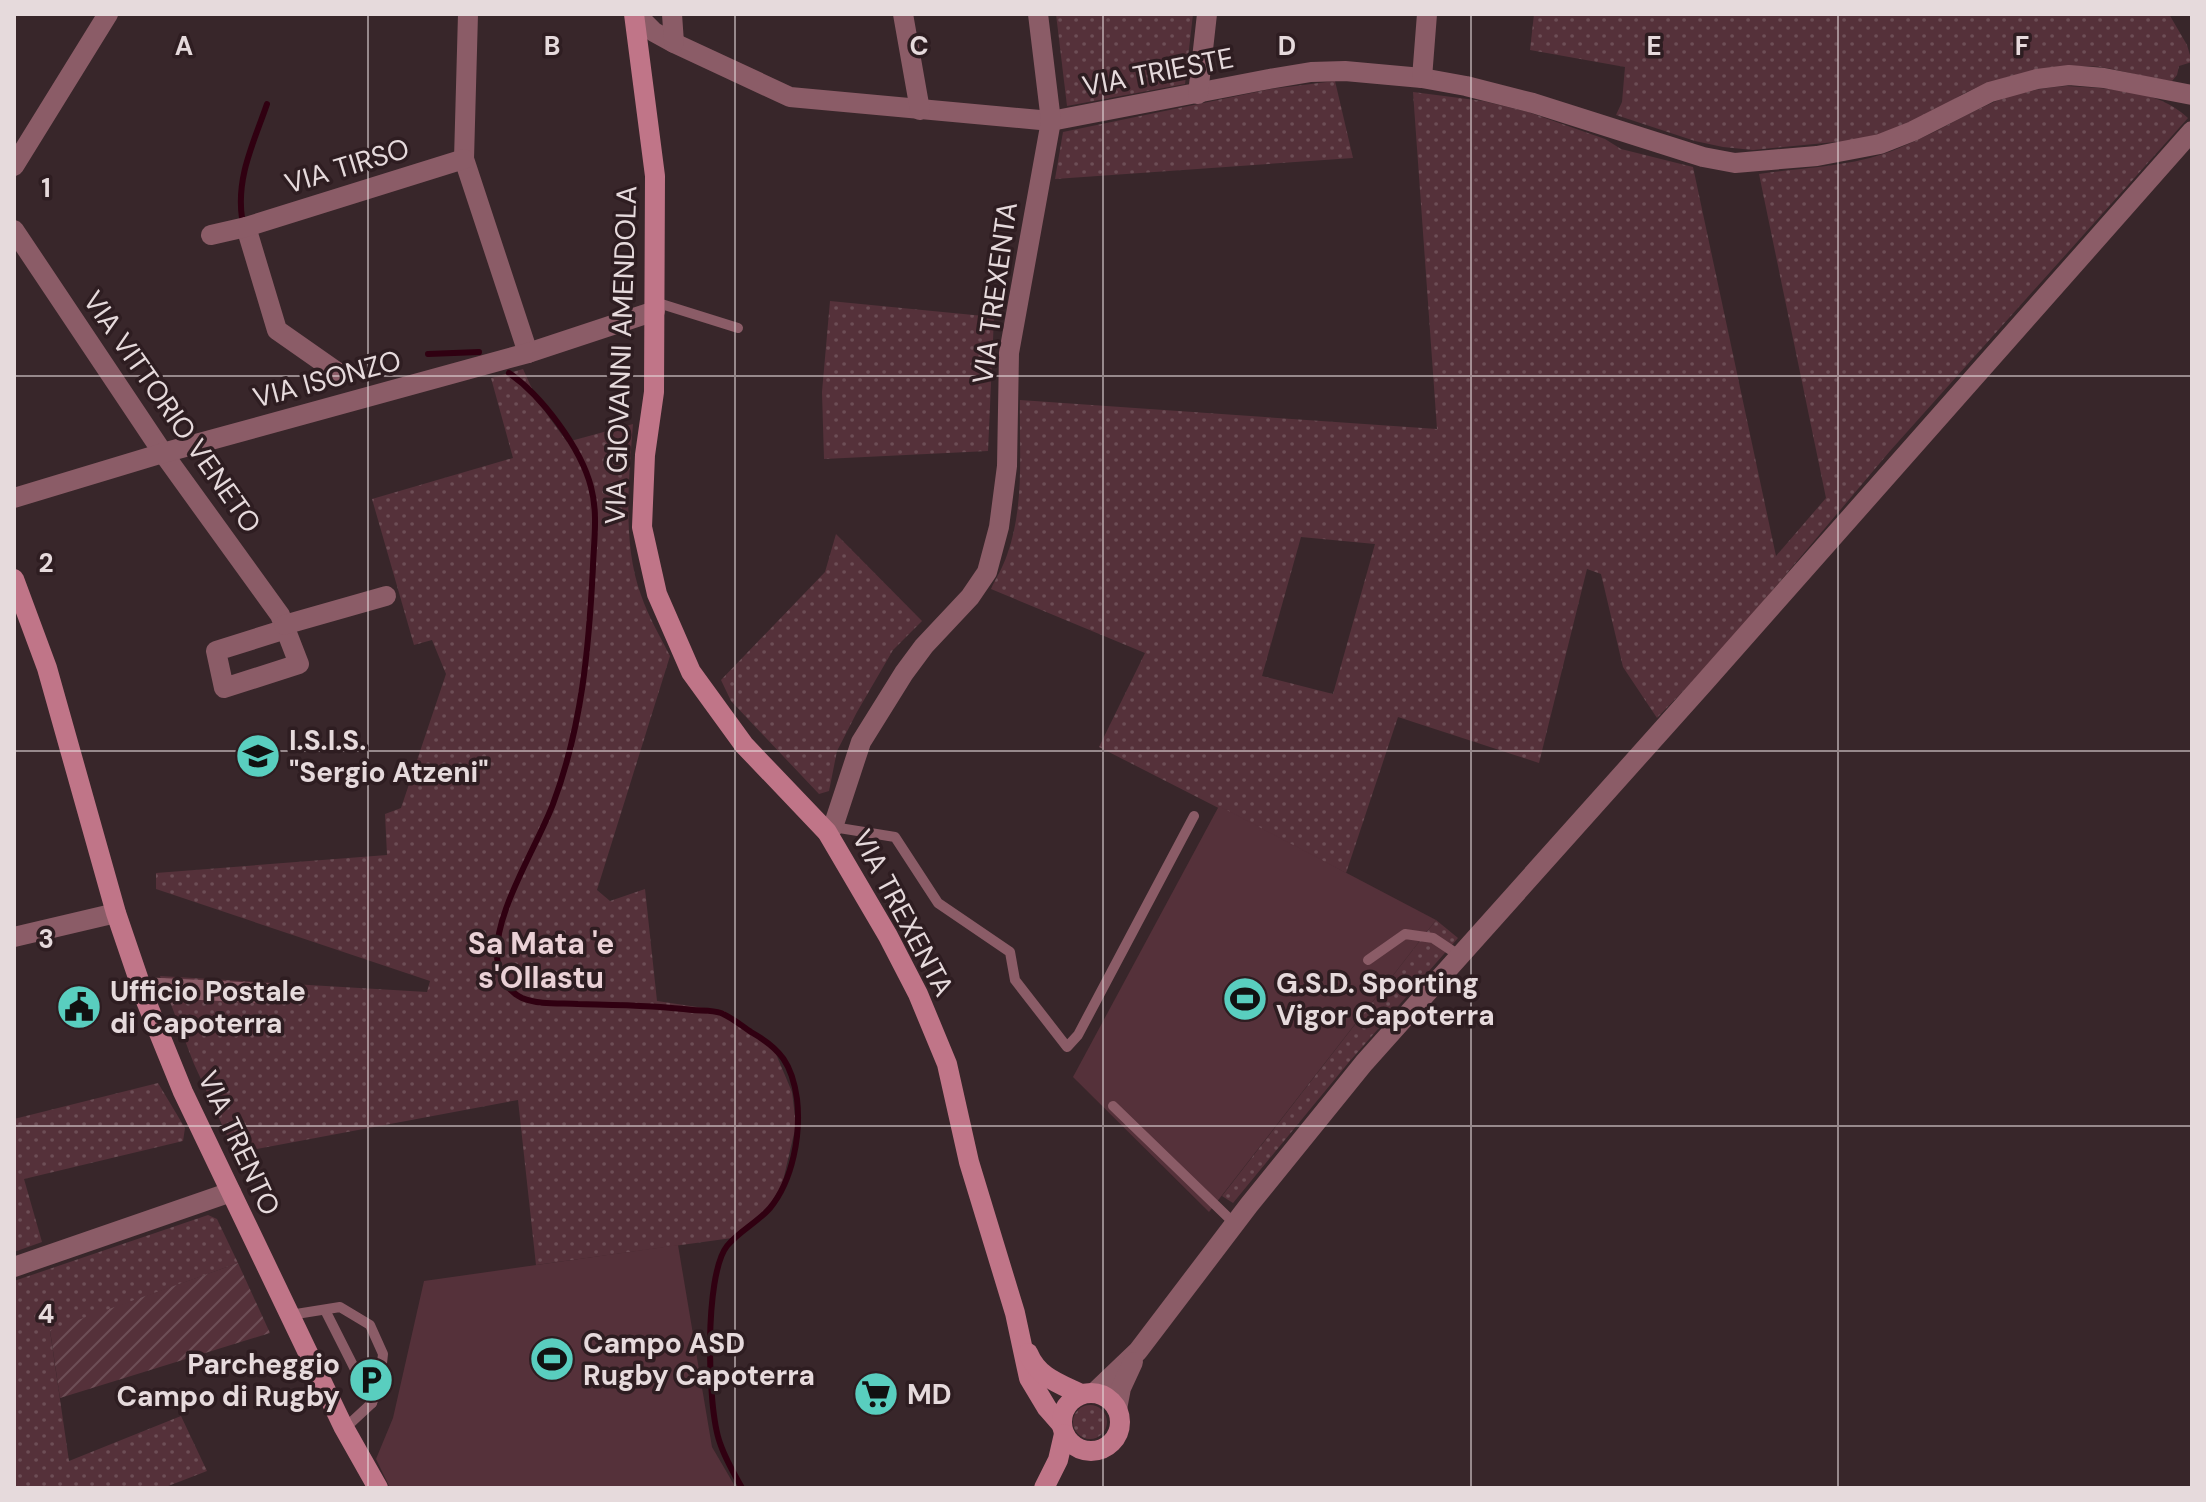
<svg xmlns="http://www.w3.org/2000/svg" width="2206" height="1502" font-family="'DM Sans',sans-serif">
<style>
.grass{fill:url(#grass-dots);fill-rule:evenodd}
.garden{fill:url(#garden-furrows)}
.pitch{fill:#55313a}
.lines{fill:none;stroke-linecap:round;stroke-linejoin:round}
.stream{stroke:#300011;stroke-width:6}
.lane{stroke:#8b5c67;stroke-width:10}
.street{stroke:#8b5c67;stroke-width:20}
.secondary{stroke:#c07588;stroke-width:20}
.grid{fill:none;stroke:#e6dadc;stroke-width:2;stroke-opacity:0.55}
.labels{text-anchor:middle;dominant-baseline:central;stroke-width:7;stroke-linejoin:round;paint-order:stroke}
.street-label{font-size:28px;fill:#e6dadc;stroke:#2e1d21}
.poi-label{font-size:28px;font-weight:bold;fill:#e6dadc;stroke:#2e1d21;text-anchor:start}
.neighbourhood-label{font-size:30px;font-weight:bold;fill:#ead1d6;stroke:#2e1d21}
.grid-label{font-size:26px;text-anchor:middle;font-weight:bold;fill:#e6dadc;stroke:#2e1d21;stroke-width:7;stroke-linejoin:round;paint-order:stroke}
</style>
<defs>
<pattern id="grass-dots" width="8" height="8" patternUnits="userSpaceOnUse" patternTransform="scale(2)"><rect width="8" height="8" fill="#55313a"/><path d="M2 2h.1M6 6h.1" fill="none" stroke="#6d4e56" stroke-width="1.8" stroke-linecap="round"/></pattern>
<pattern id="garden-furrows" width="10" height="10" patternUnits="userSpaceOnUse" patternTransform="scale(2)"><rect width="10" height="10" fill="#55313a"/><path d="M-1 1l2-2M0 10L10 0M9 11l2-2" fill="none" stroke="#6d4e56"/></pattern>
</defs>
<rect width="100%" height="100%" fill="#38262a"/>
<g class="grass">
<polygon points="1056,14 1193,14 1185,84 1067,106"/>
<path d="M1534 14H2169L2187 45 2192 62 2179 66 2177 75 2172 81C2142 78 2116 67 2087 66 2049 65 1994 77 1961 95 1947 103 1934 114 1919 121 1895 132 1867 137 1842 145L1835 142 1753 150 1723 147 1695 141 1616 115 1622 102 1625 67 1530 50Z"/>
<polygon points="1335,81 1353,158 1055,179 1063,132 1271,89"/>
<path d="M2067 86C2107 89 2157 88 2188 118L1890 451 1717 656 1657 718 1623 667 1601 574 1587 569 1539 763 1398 717 1346 873 1099 747 1145 653 991 589C996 578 1003 567 1007 555 1025 505 1019 452 1020 400L1437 429 1413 92 1483 101 1528 112 1605 139 1621 149 1693 167 1776 556 1826 498 1759 174C1806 167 1855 167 1899 148 1932 135 1962 116 1994 102 2017 92 2043 88 2067 86ZM1301 537 1375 544 1333 694 1262 676Z"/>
<polygon points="830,301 994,317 988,451 824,459 822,392"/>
<path d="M523 369 538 402 567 442 633 424C629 477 622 544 641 595 648 616 660 636 670 656L597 890 610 901 645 889 657 1001 724 1011 773 1047 792 1092 796 1125 782 1185 766 1211 732 1238 536 1265 518 1100 235 1153 194 1064 160 976 427 992 430 981 156 889V873L387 855 385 814 401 808 446 674 432 640 414 645 372 499 513 458 491 378Z"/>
<polygon points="836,534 922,621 893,650 857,712 837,751 829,791 819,794 731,701 721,680 825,572"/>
<polygon points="1436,920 1458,938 1349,1062 1233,1203 1222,1196"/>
<polygon points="158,1083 185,1128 183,1141 24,1179 42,1242 14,1252 14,1119"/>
<polygon points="208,1215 217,1219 238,1263 50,1331 69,1461 181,1416 207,1471 163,1488 14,1488 14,1281"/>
<circle cx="1090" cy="1422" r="17"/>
</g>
<polygon class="garden" points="238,1263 270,1333 60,1398 50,1330"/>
<g class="pitch">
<polygon points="1219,806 1436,920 1209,1212 1073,1077"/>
<polygon points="678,1245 712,1447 736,1488 390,1488 376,1459 393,1418 424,1281"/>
</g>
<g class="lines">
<g class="stream">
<path d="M242 218C236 177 254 142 267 104"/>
<polyline points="428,354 479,352"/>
<path d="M509 373C542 396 581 448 591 487 598 513 594 540 593 566 589 647 582 727 553 804 537 847 489 920 498 964 500 978 509 992 522 998 539 1005 560 1003 578 1004 616 1005 654 1005 692 1010 701 1011 712 1010 721 1013 731 1017 742 1026 751 1032 781 1049 792 1064 797 1099 801 1134 793 1180 770 1208 758 1222 739 1231 727 1246 704 1275 707 1408 720 1443 725 1458 734 1474 742 1488"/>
</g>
<g class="lane">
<polyline points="655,302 738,328"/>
<polyline points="833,827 895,837 938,903 1010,952 1015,980 1067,1047 1078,1035 1194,816"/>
<polyline points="1368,960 1405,934 1433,938 1460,956"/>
<polyline points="1113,1106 1235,1224"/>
<polyline points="325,1310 372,1403"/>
<polyline points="290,1315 340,1307 370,1325 383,1354 380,1381 372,1403 344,1429"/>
</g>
<g class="street">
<polyline points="468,14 464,159 528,353"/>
<polyline points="636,14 654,32 674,43 790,97 1051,121 1269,79 1311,72 1345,71 1422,78 1466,86 1533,103 1703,157 1735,163 1817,156 1880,144 1913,131 1990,92 2037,79 2069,75 2104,78 2192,95"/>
<polyline points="672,14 674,43"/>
<polyline points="903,14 920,110"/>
<polyline points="1422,78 1427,14"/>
<polyline points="1198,94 1207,14"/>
<polyline points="14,166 108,14"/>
<polyline points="246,227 277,330 337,372"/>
<polyline points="14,230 163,453 280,615 299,664 224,688 216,651 286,629"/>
<polyline points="211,235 246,227 464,159"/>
<polyline points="14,498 163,453 528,353 655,311"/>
<polyline points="284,625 386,596"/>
<polyline points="827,832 833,827 861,742 904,673 924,646 970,597 987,572 999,527 1007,466 1009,353 1051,121 1038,14"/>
<polyline points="14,937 116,913"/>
<polyline points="141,987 280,994"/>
<polyline points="14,1267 231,1192"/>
<polyline points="1094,1393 1138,1351 1249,1205 1364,1063 1703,684 2192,131"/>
<polyline points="1117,1409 1121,1388 1133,1362"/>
</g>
<g class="secondary">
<polyline points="634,14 655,176 654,392 645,455 642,527 657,594 691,672 744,745 827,832 888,936 918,994 947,1064 969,1162 1015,1313 1029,1378 1047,1408 1061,1424"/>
<polyline points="14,579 47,668 116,913 146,1001 183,1092 343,1426 378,1488"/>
<path d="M1028 1353C1038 1377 1058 1383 1081 1394"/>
<circle cx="1091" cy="1422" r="29"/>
<polyline points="1044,1488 1058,1460 1064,1434"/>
</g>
</g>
<path class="grid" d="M368 14V1488M735 14V1488M1103 14V1488M1471 14V1488M1838 14V1488M14 376H2192M14 751H2192M14 1126H2192"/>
<defs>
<g id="school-disc" transform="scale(2.3)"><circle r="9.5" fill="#59cebf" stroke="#2e1d21"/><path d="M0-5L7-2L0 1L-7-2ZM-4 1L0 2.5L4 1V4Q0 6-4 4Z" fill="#111"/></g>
<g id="stadium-disc" transform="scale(2.3)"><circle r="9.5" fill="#59cebf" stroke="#2e1d21"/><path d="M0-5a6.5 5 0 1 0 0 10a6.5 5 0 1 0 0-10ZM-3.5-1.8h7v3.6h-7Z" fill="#111"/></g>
<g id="civic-disc" transform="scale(2.3)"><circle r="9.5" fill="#59cebf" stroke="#2e1d21"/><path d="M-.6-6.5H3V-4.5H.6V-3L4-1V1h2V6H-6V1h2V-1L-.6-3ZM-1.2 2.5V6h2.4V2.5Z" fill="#111"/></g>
<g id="parking-disc" transform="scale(2.3)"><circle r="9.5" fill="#59cebf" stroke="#2e1d21"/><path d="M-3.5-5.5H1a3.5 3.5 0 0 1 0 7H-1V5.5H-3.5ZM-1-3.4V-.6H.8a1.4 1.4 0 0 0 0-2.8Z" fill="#111"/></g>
<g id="supermarket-disc" transform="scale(2.3)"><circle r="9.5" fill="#59cebf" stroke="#2e1d21"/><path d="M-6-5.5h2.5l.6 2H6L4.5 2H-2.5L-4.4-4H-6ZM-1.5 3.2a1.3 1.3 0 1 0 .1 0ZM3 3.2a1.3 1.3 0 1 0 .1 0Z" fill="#111"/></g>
</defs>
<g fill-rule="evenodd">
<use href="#school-disc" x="258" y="756"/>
<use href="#stadium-disc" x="1245" y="999"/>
<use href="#civic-disc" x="79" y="1007"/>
<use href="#stadium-disc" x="552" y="1359"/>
<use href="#parking-disc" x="371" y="1380"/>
<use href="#supermarket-disc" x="876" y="1394"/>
</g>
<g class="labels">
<g class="street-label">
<text transform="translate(1158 72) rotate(-11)">VIA TRIESTE</text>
<text transform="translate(347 166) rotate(-17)">VIA TIRSO</text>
<text transform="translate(995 293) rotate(-82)">VIA TREXENTA</text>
<text transform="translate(621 355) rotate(-88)">VIA GIOVANNI AMENDOLA</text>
<text transform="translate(327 379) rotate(-15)">VIA ISONZO</text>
<text transform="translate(172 412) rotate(55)">VIA VITTORIO VENETO</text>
<text transform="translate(903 913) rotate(62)">VIA TREXENTA</text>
<text transform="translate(239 1143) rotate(65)">VIA TRENTO</text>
</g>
<g class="poi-label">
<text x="289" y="740">I.S.I.S.<tspan x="289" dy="32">"Sergio Atzeni"</tspan></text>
<text x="1276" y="983">G.S.D. Sporting<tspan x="1276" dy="32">Vigor Capoterra</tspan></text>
<text x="110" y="991">Ufficio Postale<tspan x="110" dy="32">di Capoterra</tspan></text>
<text x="583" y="1343">Campo ASD<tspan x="583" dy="32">Rugby Capoterra</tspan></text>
<text x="340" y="1364" text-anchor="end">Parcheggio<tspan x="340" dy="32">Campo di Rugby</tspan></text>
<text x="907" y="1394">MD</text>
</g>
<g class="neighbourhood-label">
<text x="541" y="943">Sa Mata 'e<tspan x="541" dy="34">s'Ollastu</tspan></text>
</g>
</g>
<g class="grid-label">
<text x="184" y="55">A</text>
<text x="552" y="55">B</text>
<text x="919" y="55">C</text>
<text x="1287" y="55">D</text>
<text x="1654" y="55">E</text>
<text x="2022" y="55">F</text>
<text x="46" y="197">1</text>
<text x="46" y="572">2</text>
<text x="46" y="948">3</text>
<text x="46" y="1323">4</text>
</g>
<rect width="2206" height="1502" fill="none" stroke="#e6dadc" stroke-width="32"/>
</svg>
